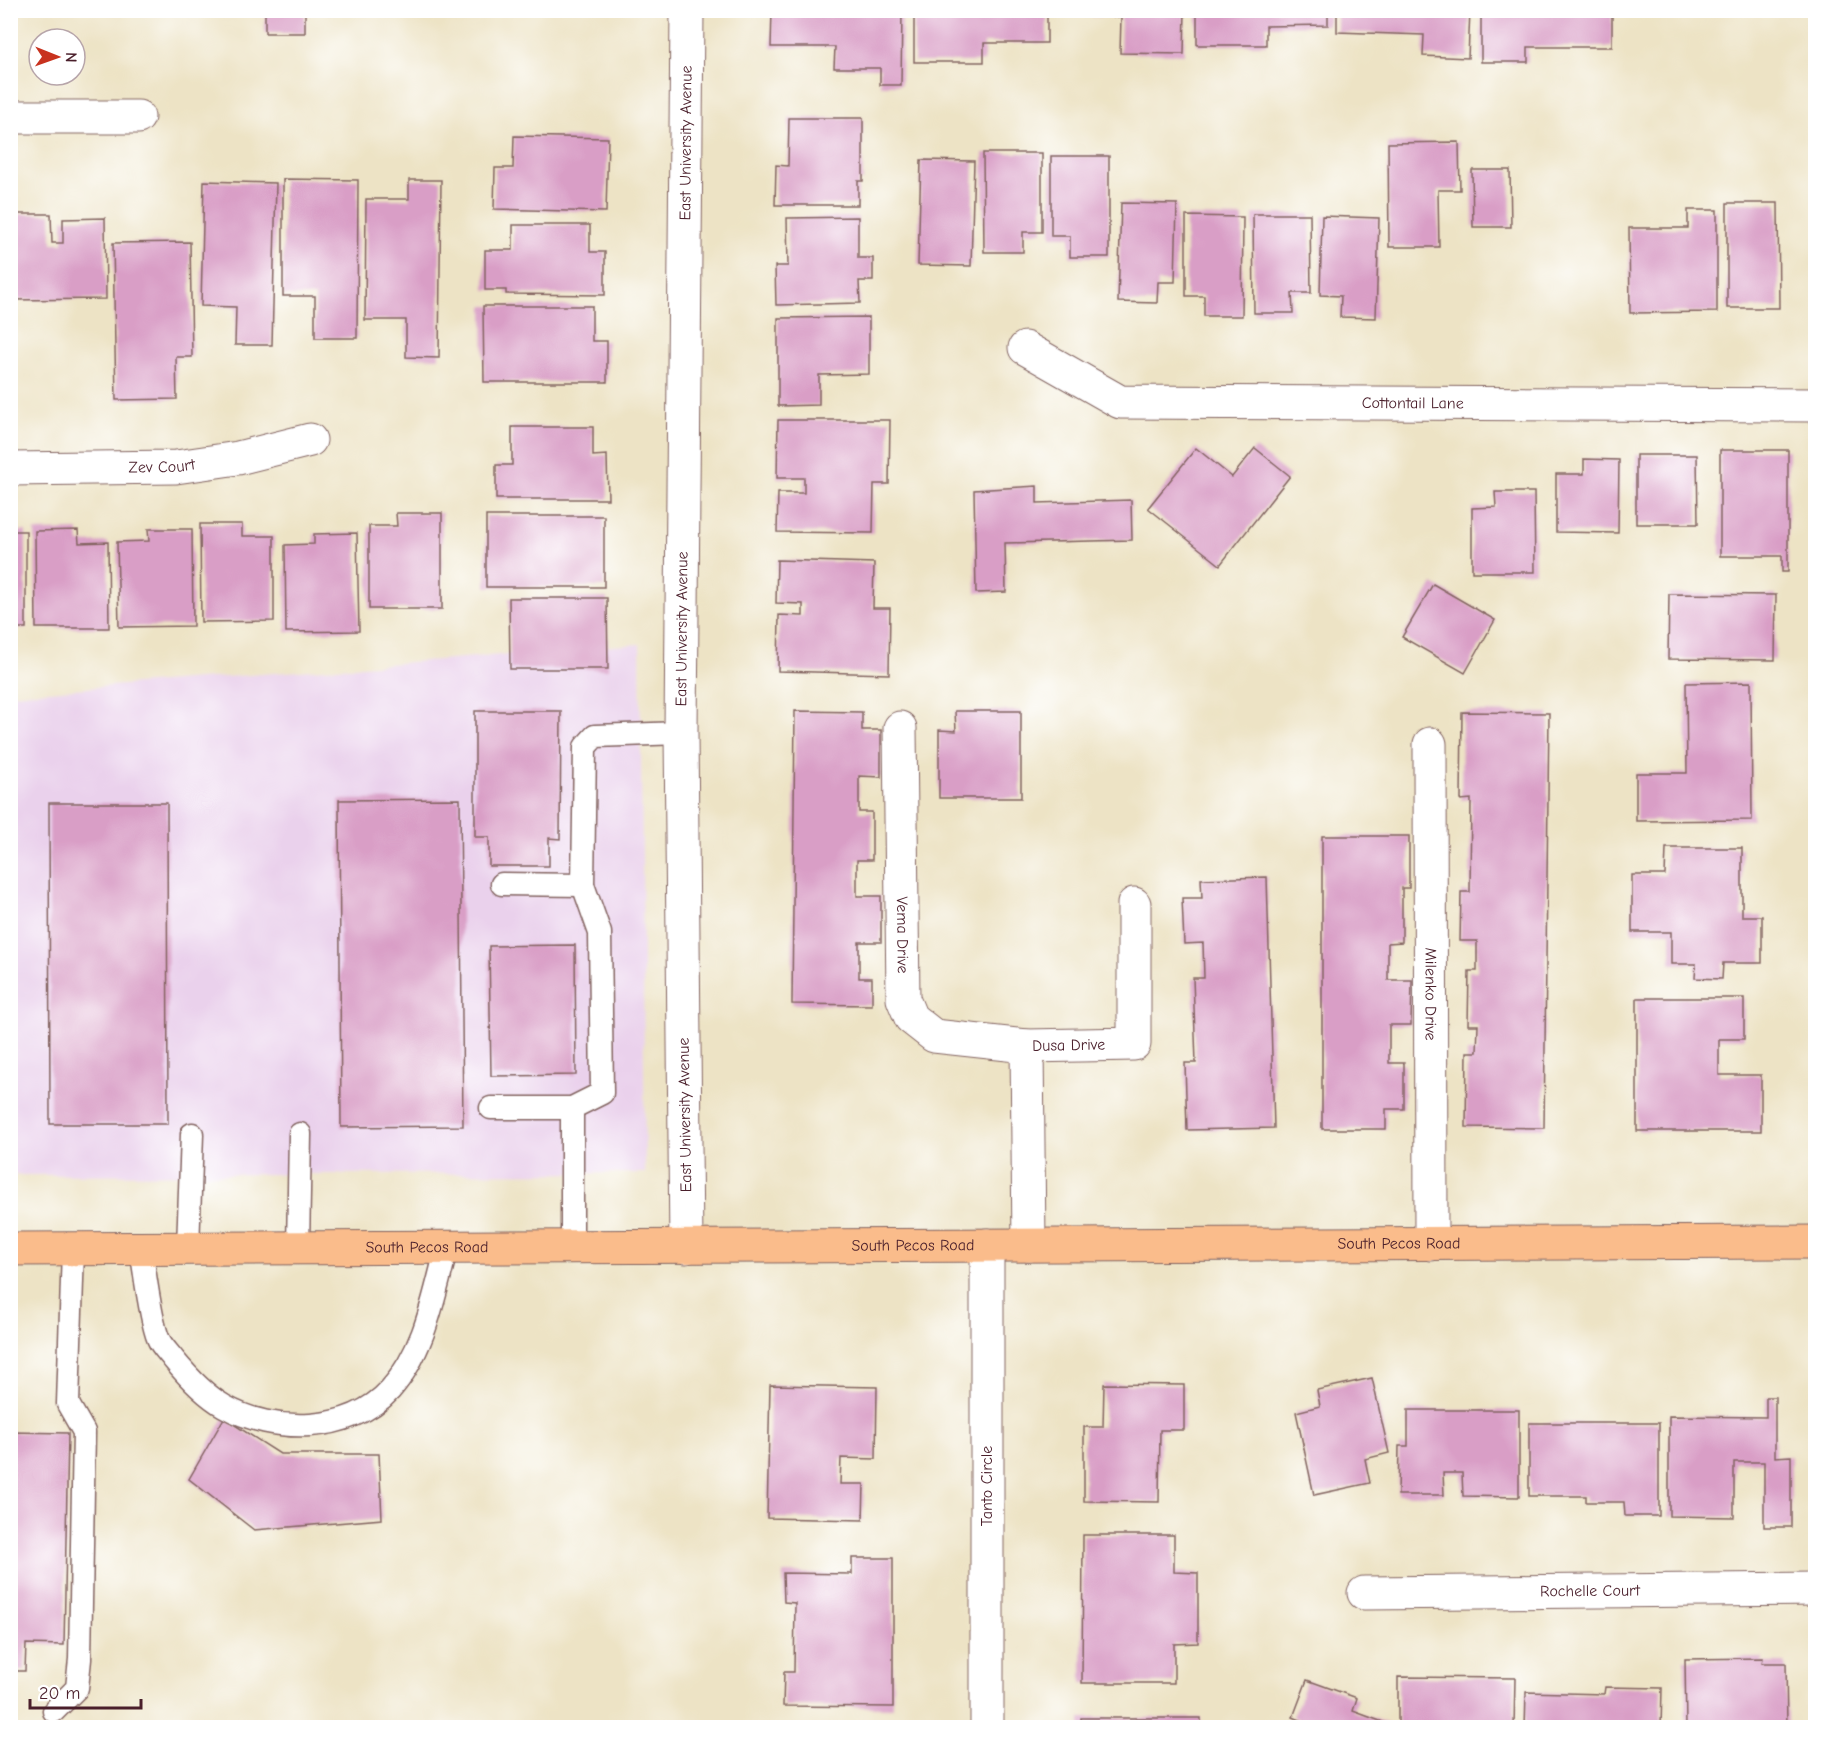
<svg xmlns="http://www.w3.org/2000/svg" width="1826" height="1738" font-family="'Comic Neue',sans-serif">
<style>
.built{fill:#ead1ec}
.building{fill:#d99ec6}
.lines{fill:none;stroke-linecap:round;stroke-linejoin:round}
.service-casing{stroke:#836461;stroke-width:25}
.minor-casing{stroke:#836461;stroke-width:35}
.primary-casing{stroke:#836461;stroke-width:35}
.service{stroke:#fff;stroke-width:22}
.minor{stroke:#fff;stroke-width:33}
.primary{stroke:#fabc8b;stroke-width:33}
.labels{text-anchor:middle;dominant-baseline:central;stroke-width:4.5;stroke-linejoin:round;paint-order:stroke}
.street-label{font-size:16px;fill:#4a1f2b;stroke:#fff}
</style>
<rect width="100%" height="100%" fill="#fff"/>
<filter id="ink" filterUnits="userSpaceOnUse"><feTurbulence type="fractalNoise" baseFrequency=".0167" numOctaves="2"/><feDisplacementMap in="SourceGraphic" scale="12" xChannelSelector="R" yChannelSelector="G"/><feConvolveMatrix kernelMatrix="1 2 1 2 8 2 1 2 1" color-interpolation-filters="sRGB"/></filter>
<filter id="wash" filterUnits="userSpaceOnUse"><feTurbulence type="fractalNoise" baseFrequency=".008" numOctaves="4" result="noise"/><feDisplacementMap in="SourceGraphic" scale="24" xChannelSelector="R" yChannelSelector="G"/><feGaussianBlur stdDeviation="1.35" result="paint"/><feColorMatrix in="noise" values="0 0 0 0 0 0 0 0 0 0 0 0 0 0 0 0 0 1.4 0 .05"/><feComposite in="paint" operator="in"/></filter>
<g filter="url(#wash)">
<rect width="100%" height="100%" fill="#ede3c5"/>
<polygon class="built" points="640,644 645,1173 11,1175 11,694"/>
<g id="blocks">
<g class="building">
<polygon points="265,10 395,10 395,13 305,13 305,33 265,33"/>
<polygon points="772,10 902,10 901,85 880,85 880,68 834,68 835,47 771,47"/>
<polygon points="914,10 1047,10 1047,43 984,43 984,62 914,62"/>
<polygon points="1053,10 1185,10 1184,54 1120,53 1121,17 1053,16"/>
<polygon points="1197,10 1328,10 1328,25 1266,26 1266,45 1197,45"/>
<polygon points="1337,10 1470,10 1468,58 1423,56 1424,35 1337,32"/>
<polygon points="1481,10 1612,10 1612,47 1528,47 1528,62 1481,62"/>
<polygon points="789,118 863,118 863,181 858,181 858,205 775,205 776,165 788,166"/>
<polygon points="514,136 608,138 606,212 494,209 495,168 513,168"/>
<polygon points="1459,142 1460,190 1438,190 1439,247 1389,247 1388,143"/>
<polygon points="983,153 1042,153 1042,232 1023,232 1023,252 984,252"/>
<polygon points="1051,156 1109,156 1109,257 1070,257 1070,236 1051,236"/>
<polygon points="921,160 974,161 971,266 918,265"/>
<polygon points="1472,170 1510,170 1511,227 1473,227"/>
<polygon points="283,179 358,180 357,338 315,338 315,296 283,296"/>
<polygon points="409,180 441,180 439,358 406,357 406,320 365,320 366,199 409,199"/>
<polygon points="204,181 276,183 272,345 235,345 236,307 201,306"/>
<polygon points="1121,203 1177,204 1175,282 1158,282 1157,303 1118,302"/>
<polygon points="1727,203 1778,203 1779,308 1727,308"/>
<polygon points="1688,210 1717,210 1717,312 1630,313 1629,228 1688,228"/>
<polygon points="10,214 51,214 52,243 63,243 63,219 105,218 106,299 10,300"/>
<polygon points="1253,214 1310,214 1311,293 1292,293 1293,313 1254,313"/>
<polygon points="1186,216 1243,217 1242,316 1204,316 1204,296 1186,296"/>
<polygon points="1322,216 1379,218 1376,318 1340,317 1341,296 1320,295"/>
<polygon points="858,217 858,258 873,258 873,281 859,281 860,303 776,305 775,266 788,266 787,218"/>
<polygon points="513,225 590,225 590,252 605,252 605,295 506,294 506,290 485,290 485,250 513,250"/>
<polygon points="190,242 192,357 176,357 177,399 116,400 113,243"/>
<polygon points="483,306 592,306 592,341 607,341 607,382 484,382"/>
<polygon points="869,317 869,374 819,375 819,405 778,406 778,318"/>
<polygon points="778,420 890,420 889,484 874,484 873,533 777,532 778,493 804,493 804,478 777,478"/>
<polygon points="512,427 593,427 593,456 607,455 608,499 496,499 496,465 512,465"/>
<polygon points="1196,448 1232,477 1255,448 1290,476 1220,565 1148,508"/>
<polygon points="1720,450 1788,450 1788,572 1782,572 1782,556 1720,556"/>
<polygon points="1636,455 1697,455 1698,524 1636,524"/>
<polygon points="1584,459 1619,460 1618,533 1556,532 1556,474 1584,474"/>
<polygon points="1037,486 1037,503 1131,500 1132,540 1005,543 1006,592 976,593 974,490"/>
<polygon points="1495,492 1534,492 1535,572 1472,572 1472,508 1496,507"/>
<polygon points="396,513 442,513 442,609 369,609 369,526 397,526"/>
<rect x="486" y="516" width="118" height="71"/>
<polygon points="200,524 242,524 242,536 274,536 274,621 201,622"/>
<polygon points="148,529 192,529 193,626 119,627 117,542 149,541"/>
<polygon points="78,530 79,543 108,542 109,628 36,628 35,531"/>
<rect x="10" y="531" width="16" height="97"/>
<polygon points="357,533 359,631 286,632 285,545 314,544 314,534"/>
<polygon points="777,560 874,563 873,608 890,608 889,674 778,671 779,615 803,616 803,604 776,603"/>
<polygon points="1433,584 1495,620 1465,673 1402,637"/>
<polygon points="1669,594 1776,595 1775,660 1668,659"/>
<polygon points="509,598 607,598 608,669 510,669"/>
<polygon points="1751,682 1752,820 1636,821 1636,773 1687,773 1686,683"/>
<polygon points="475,711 561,711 560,839 549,838 549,866 489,866 489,837 475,837"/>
<polygon points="795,711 862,712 862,730 881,730 881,777 859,776 859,812 872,812 872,860 857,860 857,896 881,896 881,942 859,942 859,978 872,978 872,1005 792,1004"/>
<polygon points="955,711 1021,711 1021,798 939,798 939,730 956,731"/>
<polygon points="1462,712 1549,713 1544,1128 1466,1127 1467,1052 1477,1052 1478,1025 1468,1025 1469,971 1477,971 1477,941 1460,941 1461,892 1470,892 1471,799 1461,800"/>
<polygon points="460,799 463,1126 341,1127 339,800"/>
<polygon points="49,803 167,803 168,1124 50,1124"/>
<polygon points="1322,836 1409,836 1409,888 1402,888 1402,942 1388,943 1388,980 1412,980 1411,1025 1389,1025 1389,1063 1404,1063 1404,1109 1386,1109 1386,1129 1322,1129"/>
<polygon points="1666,848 1742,848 1742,916 1762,916 1762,963 1723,963 1722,979 1695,978 1696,964 1671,964 1671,932 1632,932 1632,875 1665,875"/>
<polygon points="1267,877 1274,1128 1187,1130 1185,1063 1196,1063 1193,978 1204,978 1203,943 1184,944 1182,898 1202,898 1201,879"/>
<polygon points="575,945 576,1075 491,1076 489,946"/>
<polygon points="1637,998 1744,998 1744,1039 1719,1039 1719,1075 1761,1075 1761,1131 1637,1131"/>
<polygon points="1372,1378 1389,1453 1365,1459 1370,1483 1314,1495 1296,1412 1320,1406 1317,1390"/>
<polygon points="1104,1384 1184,1385 1184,1430 1160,1430 1159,1502 1084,1501 1084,1427 1103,1427"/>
<polygon points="770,1385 877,1387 876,1459 841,1458 840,1484 864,1484 863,1520 767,1518"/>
<polygon points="1766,1397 1775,1397 1775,1457 1791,1456 1791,1527 1764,1527 1764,1462 1734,1462 1734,1517 1669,1516 1669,1416 1766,1417"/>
<polygon points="1408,1410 1519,1410 1519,1497 1463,1496 1462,1473 1443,1473 1444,1495 1398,1495 1399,1446 1408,1446"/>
<polygon points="224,1418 280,1454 379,1454 382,1519 254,1530 189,1479"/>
<polygon points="1529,1423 1659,1423 1659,1516 1625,1516 1624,1502 1586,1502 1586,1496 1529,1496"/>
<polygon points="10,1432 68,1433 64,1645 26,1644 25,1671 10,1671"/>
<polygon points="1083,1535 1174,1535 1174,1572 1198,1573 1198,1643 1174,1644 1174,1683 1082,1683"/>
<polygon points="852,1558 893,1558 893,1707 783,1706 784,1672 794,1672 795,1603 784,1602 783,1573 852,1574"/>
<polygon points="1763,1658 1762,1663 1786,1663 1787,1728 1686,1728 1685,1659"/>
<polygon points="1398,1677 1515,1678 1514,1728 1398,1728"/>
<polygon points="1307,1680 1357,1698 1353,1711 1391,1725 1390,1728 1303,1728 1305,1722 1293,1717"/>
<polygon points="1605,1687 1662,1688 1661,1728 1525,1728 1526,1692 1604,1694"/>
<rect x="1081" y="1718" width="120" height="10"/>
</g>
</g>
</g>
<g filter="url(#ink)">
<use href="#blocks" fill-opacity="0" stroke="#836461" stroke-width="1.5"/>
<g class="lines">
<g class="service-casing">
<g id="service">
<polyline points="502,884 583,885"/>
<polyline points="491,1108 572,1108 602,1093 600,933 583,885 585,747 595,736 681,733"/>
<polyline points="572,1247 572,1108"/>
<polyline points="188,1248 192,1134"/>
<polyline points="298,1248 300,1134"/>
<path d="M141 1249C145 1272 150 1318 158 1338 161 1346 169 1353 174 1360 188 1377 205 1395 224 1406 273 1434 350 1434 390 1390 425 1351 434 1296 447 1247"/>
<polyline points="54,1711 77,1688 80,1659 84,1432 68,1404 73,1249"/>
</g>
</g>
<g class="minor-casing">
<g id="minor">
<polyline points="10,117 138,117"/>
<path id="s1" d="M1025 348 1120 402 1816 405"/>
<path id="s2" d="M10 469 176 467 238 458 310 440"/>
<path id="s3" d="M900 728 903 999 911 1018 934 1036 1027 1046 1134 1044V904"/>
<path id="s4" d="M1430 744 1431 1244"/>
<polyline points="1027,1046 1029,1245"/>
<path id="s5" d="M686 1247 681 733 687 10"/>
<path id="s6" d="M1364 1593 1816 1589"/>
<polyline points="987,1728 987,1245"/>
</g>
</g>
<g class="primary-casing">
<g id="primary">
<path id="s7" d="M10 1249 1816 1242"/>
</g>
</g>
<use href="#service" class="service"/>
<use href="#minor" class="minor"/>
<use href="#primary" class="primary"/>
</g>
</g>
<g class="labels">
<g class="street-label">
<text stroke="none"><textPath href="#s5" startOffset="1104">East University Avenue</textPath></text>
<text stroke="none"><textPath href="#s1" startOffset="402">Cottontail Lane</textPath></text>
<text stroke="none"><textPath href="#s2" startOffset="152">Zev Court</textPath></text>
<text stroke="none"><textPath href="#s5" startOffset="618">East University Avenue</textPath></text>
<text stroke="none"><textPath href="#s3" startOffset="207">Vema Drive</textPath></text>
<text stroke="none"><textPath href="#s4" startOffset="250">Milenko Drive</textPath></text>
<text stroke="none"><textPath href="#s3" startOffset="456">Dusa Drive</textPath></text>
<text transform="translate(685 1115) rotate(-91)">East University Avenue</text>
<text stroke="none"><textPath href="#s7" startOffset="1389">South Pecos Road</textPath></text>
<text stroke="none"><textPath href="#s7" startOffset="903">South Pecos Road</textPath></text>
<text stroke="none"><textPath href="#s7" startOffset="417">South Pecos Road</textPath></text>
<text transform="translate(987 1486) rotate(-90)">Tanto Circle</text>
<text stroke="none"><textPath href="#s6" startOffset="226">Rochelle Court</textPath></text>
</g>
</g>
<rect width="1826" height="1738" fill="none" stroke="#fff" stroke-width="36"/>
<g transform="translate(57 57) rotate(91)"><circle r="28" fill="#ffffff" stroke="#b7a5aa" stroke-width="1.5"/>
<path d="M0-4.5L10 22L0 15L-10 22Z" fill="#c8321e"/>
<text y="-9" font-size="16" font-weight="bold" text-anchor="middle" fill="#4a1f2b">N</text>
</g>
<path d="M30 1699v9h111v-9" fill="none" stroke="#4a1f2b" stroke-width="3"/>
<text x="39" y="1699" font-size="18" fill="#4a1f2b" stroke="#ffffff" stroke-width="4.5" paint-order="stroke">20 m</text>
</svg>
